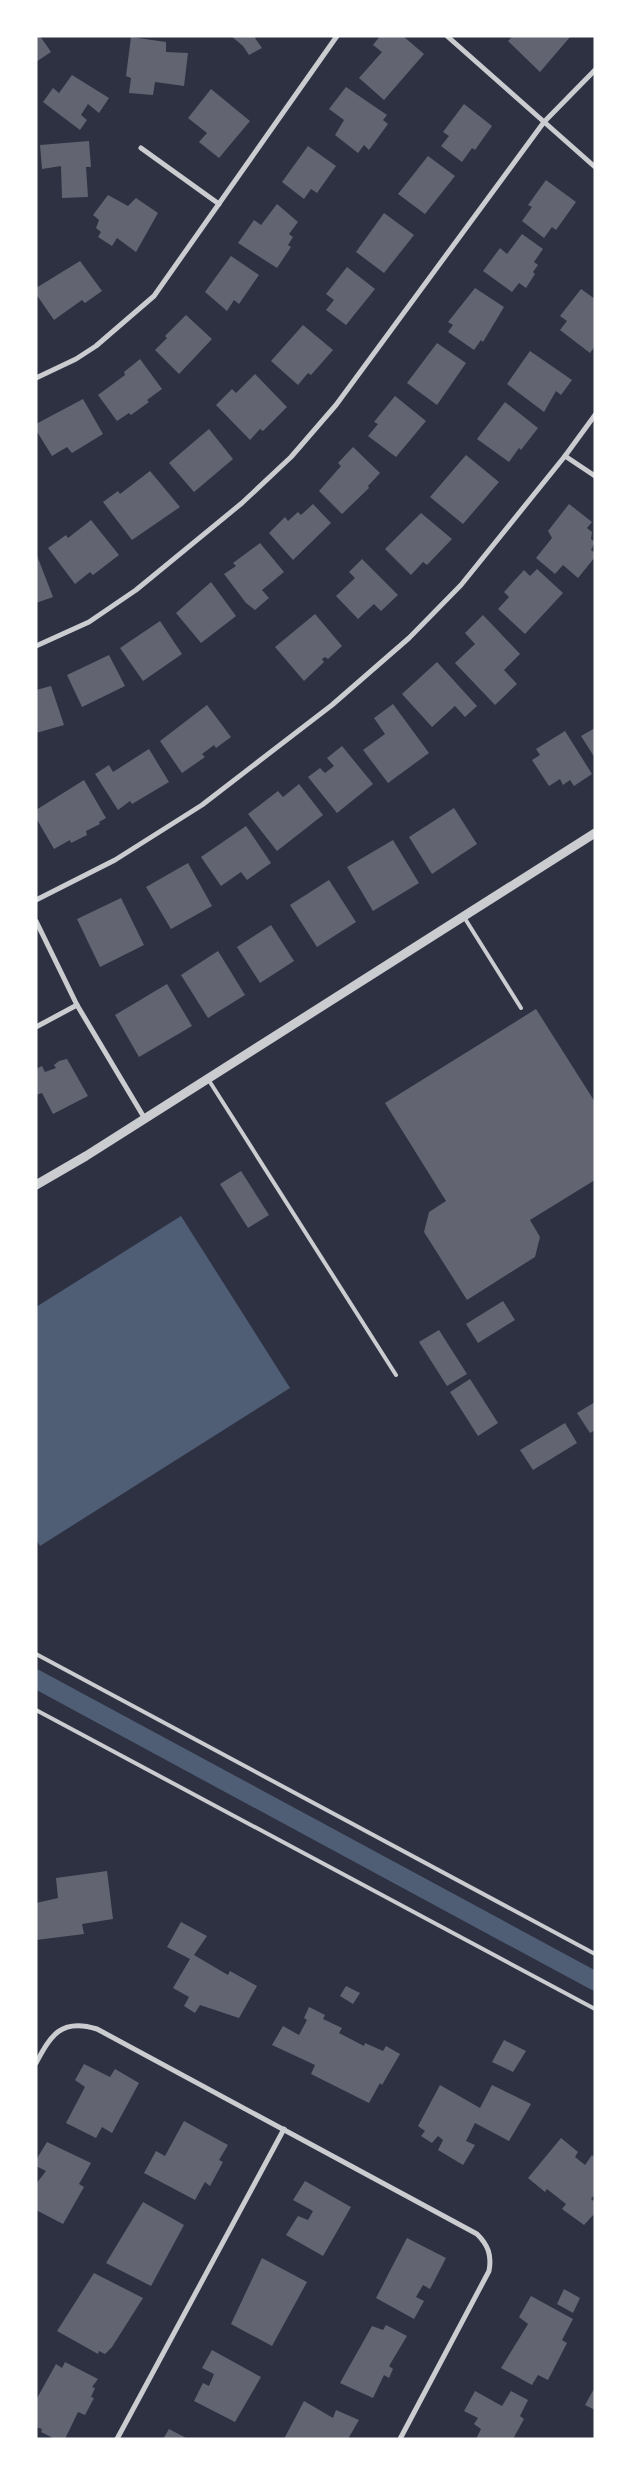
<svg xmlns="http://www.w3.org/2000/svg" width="631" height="2475" font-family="'Titillium Web',sans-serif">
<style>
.water{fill:#4f5d75}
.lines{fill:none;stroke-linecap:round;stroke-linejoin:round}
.canal{stroke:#4f5d75;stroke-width:19}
.building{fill:#626471}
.service{stroke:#caccd0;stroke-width:4}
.minor{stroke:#caccd0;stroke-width:5}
.tertiary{stroke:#caccd0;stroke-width:9}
</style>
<rect width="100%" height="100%" fill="#2d3142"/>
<polygon class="water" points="181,1216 290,1388 40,1546 36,1539 36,1307"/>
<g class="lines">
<polyline class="canal" points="36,1679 595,1981"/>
</g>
<g class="building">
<polygon points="36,36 40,36 51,52 36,62"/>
<polygon points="231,36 257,36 255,38 262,48 249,55 243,46"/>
<polygon points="380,36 403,36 424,54 384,100 359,78 382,52 373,45"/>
<polygon points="513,36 569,36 570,37 540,72 508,41"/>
<polygon points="131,37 166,42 166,52 188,53 184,86 155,82 153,95 129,93 131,78 126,76"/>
<polygon points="72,75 109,98 99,113 88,104 81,115 87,120 80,130 43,102 53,88 59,93"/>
<polygon points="346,87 387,115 383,120 388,124 369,150 364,145 358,153 335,135 344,120 329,109"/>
<polygon points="211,89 250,121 219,158 199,142 207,133 188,118"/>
<polygon points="464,104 492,126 475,150 472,148 462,162 441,146 449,136 443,132"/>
<polygon points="89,141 91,167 86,167 88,197 62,198 61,166 42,169 40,145"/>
<polygon points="308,146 336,166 317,193 311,189 304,199 282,182"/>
<polygon points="428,156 455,176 425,214 398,194"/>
<polygon points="546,180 576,202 556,230 552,227 544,238 522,221 532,207 528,205"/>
<polygon points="108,195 128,206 136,198 158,213 136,252 117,238 112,246 98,237 101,232 96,228 99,220 93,215"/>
<polygon points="277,204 298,222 289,234 293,237 288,245 291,247 277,268 238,243 254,220 261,225"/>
<polygon points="384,213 414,235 384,273 356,252"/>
<polygon points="522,234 543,249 534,262 538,265 533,272 535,274 526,288 519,283 512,292 483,271 500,248 507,254"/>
<polygon points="231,256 259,275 239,304 234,300 227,311 205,292"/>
<polygon points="80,261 102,291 85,303 82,300 54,320 36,294 36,288"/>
<polygon points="347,267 375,289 346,325 326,310 334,300 326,294"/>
<polygon points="475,288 504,307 483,342 481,340 474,350 448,332 453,325 448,322"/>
<polygon points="581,289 595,299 595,346 590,353 560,330 567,321 560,316"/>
<polygon points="186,315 212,339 179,374 155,350 167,338 165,336"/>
<polygon points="303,325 333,350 311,375 308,373 298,385 271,361"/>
<polygon points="437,343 466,363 437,405 407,383"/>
<polygon points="530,351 572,380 561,395 556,391 544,412 507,384"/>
<polygon points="140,359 162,389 147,400 149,402 131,415 129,413 117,421 98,395 125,375 124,372"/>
<polygon points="255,374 287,407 263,431 260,429 250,440 216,405 232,389 236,393"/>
<polygon points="395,396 426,421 396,457 368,436 378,424 374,422"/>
<polygon points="83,399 103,434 72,453 67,447 52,456 36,430 36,424"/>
<polygon points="505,402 538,428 521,450 519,448 509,462 477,439"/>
<polygon points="209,429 233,459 194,492 169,463"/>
<polygon points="353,447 380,473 368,486 369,488 342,514 319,491 341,466 338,463"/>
<polygon points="466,455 499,482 463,524 430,497"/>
<polygon points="150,471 180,507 132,540 103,502 118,491 120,494"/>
<polygon points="313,504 331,523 293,560 269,533 285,517 288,521 298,512 301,515"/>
<polygon points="569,504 592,522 587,528 592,532 591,539 595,542 591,550 595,553 595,557 578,578 563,565 555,574 536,558 552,538 548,531"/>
<polygon points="421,513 452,539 427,565 423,562 411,575 385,549"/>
<polygon points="91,520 119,555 93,575 90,572 75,584 48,548 66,535 68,538"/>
<polygon points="260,543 284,572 262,590 269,598 255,610 246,603 224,574 236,566 233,563"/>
<polygon points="36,553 53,597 36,603"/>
<polygon points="362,559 398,595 381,611 374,604 358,619 336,596 355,578 349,572"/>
<polygon points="537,569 563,593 525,634 498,609 509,597 504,592 524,570 530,576"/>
<polygon points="211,582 236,616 201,643 176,613"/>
<polygon points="315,614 342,646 328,659 325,657 322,659 324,662 304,681 275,647"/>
<polygon points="483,615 520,654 504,670 517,684 495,705 455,663 475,644 465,633"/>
<polygon points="160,621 182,654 143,681 120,648"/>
<polygon points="109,655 125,686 82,707 67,675"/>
<polygon points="437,662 477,706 465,717 455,706 432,727 402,694"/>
<polygon points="51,686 64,725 36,733 36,690"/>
<polygon points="393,704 429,753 388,783 363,750 385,734 374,718"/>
<polygon points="207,705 231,737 216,748 214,745 202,754 205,757 182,773 160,741"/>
<polygon points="595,728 595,758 581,736"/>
<polygon points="565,731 592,774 574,786 570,780 563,785 560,779 549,786 532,760 540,755 536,749"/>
<polygon points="342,746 373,784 337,813 308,777 320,768 325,773 334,766 327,758"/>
<polygon points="149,749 169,782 132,804 130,801 118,810 95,774 109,765 113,772"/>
<polygon points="84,780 106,818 99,822 100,824 86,831 87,835 71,843 70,840 54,849 36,818 36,810"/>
<polygon points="299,784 323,815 277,851 248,814 278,791 283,797"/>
<polygon points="454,808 477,844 432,874 409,837"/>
<polygon points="246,826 271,863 247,880 241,872 221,886 201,857"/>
<polygon points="393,840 419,883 373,911 347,867"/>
<polygon points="188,863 212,906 171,929 146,887"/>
<polygon points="329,880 356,922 317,947 290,905"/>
<polygon points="121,898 144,945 100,967 77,919"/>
<polygon points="271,925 294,961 260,983 237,947"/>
<polygon points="218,951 245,995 208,1018 181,975"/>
<polygon points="167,984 192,1026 139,1057 115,1015"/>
<polygon points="536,1009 595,1102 595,1180 530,1220 540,1237 535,1257 467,1300 424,1232 429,1212 446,1201 385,1103"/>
<polygon points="67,1059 88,1096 53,1114 42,1093 36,1095 36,1069 42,1066 45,1072 56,1068 54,1065 59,1061"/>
<polygon points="241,1171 269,1215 248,1228 220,1184"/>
<polygon points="503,1301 515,1320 478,1343 466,1324"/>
<polygon points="439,1330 467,1374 447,1386 419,1342"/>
<polygon points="470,1379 498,1423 478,1436 450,1392"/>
<polygon points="595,1402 595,1430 590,1433 577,1413"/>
<polygon points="565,1423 577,1443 533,1470 520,1450"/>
<polygon points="107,1871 113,1919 82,1924 84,1934 36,1940 36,1903 58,1898 56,1878"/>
<polygon points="181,1922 207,1936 194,1955 228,1975 230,1971 257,1986 239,2018 200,2005 195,2013 184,2006 189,1997 173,1988 190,1959 167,1947"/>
<polygon points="346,1986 360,1993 353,2004 340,1996"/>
<polygon points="309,2007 325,2015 323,2019 342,2028 339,2033 364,2046 365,2043 383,2051 386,2046 400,2054 382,2085 380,2083 369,2103 311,2074 315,2065 272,2045 283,2026 299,2035 307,2020 304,2018"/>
<polygon points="504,2040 526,2051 513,2072 492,2062"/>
<polygon points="84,2064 110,2077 115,2069 139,2083 112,2133 102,2127 96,2138 66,2123 85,2087 75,2080"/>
<polygon points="440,2085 480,2108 492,2085 531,2104 509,2141 475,2123 466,2141 475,2145 463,2165 438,2150 443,2140 438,2136 432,2143 421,2136 425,2131 418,2126"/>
<polygon points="184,2121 228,2145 219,2160 223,2162 210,2186 205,2182 195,2200 144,2173 156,2151 165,2156"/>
<polygon points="561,2138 578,2152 575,2157 585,2165 592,2155 595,2158 595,2194 591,2199 595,2202 595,2213 584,2225 562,2209 566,2204 547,2189 545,2192 528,2178"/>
<polygon points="47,2142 91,2163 79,2184 84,2187 63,2224 36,2210 36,2184 46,2171 36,2166 36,2160"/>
<polygon points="305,2181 351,2207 323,2256 286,2235 298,2216 308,2220 313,2211 293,2200"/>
<polygon points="143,2202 184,2225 151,2286 106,2263"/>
<polygon points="407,2238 446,2258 430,2289 423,2285 416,2297 424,2301 414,2319 376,2298"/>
<polygon points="262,2258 307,2282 272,2346 231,2324"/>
<polygon points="94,2273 143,2298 112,2347 105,2354 99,2351 98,2354 57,2331"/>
<polygon points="564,2289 580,2298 573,2313 557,2304"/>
<polygon points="531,2296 573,2319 562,2340 567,2343 548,2380 538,2375 532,2385 501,2368 528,2324 519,2317"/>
<polygon points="386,2325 407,2336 389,2366 393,2369 389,2378 384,2375 373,2398 340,2383 372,2326 383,2330"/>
<polygon points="212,2350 261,2377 235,2422 194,2401 203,2383 209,2386 214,2374 202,2368"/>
<polygon points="65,2362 98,2379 92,2387 95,2388 91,2397 94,2398 85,2415 78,2412 65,2439 55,2439 41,2432 42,2429 36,2427 36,2400 56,2364 62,2368"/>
<polygon points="595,2387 595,2410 585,2405"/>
<polygon points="475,2391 502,2406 511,2391 528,2400 520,2416 524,2419 513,2439 476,2439 481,2429 474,2424 478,2418 464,2411"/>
<polygon points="304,2401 333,2418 336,2410 359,2420 348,2439 284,2439"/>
<polygon points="169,2429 188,2439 163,2439"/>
</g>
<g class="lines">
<g class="service">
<polyline points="464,917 521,1008"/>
<polyline points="208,1079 396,1375"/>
<polyline points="36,1654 595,1954"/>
<polyline points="36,1710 595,2009"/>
</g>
<g class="minor">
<polyline points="447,36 595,167"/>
<polyline points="141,148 219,204"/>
<polyline points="36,378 76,359 96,346 154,296 337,36"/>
<polyline points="565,456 595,476"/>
<polyline points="36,646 89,622 136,590 242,503 291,457 336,405 544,122 595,70"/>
<polyline points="36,900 115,860 202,805 332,705 409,638 461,585 565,456 595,415"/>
<polyline points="36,921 77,1005 145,1119"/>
<polyline points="36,1027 77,1005"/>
<path d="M36 2063C51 2035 61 2018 97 2029L477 2234C488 2245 492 2255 489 2271L400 2439"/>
<polyline points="117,2439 284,2129"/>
</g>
<polyline class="tertiary" points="36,1185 86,1156 595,833"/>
</g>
<rect width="631" height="2475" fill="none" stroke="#ffffff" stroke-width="75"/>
</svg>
